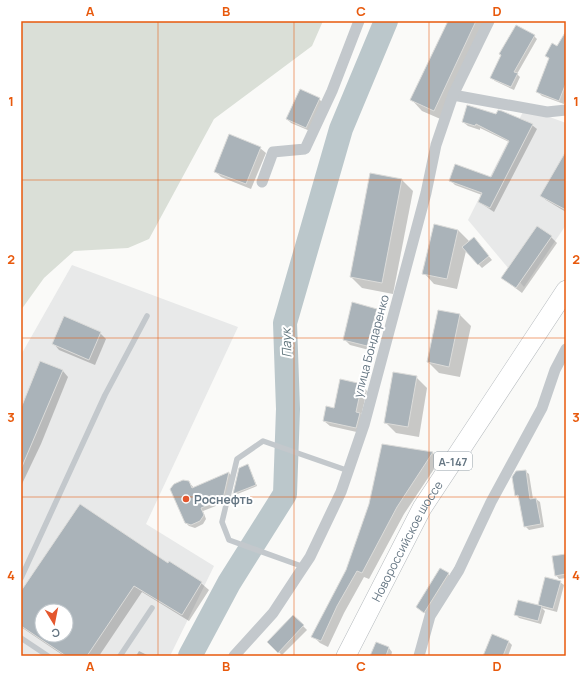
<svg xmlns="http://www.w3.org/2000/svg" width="587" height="677" font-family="Manrope,sans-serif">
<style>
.built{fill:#e8e9e9;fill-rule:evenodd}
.green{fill:#dadfd7}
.shadow{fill:#0003;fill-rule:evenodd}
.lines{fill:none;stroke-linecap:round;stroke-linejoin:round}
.river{stroke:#bbc7cb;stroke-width:24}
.building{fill:#aab3b9;stroke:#dcdcda;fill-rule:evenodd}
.trunk-casing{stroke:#b4b9bd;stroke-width:20}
.service{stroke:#c3c8cc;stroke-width:5.5}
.minor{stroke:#c3c8cc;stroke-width:11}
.trunk{stroke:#fff;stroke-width:19}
.grid{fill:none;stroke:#e8590c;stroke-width:1;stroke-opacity:0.55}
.poi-dot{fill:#e4572e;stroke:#fff;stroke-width:1.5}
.labels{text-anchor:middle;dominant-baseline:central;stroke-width:4;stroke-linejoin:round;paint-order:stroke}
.shield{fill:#fff;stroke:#939fa8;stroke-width:1}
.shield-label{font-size:11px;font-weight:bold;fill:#657683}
.street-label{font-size:12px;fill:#657683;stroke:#fff}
.poi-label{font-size:12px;font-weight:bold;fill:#657683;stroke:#fff;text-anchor:start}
.water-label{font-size:13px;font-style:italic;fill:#60757c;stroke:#fff}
.neatline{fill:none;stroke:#e8590c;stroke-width:1.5}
.grid-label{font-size:13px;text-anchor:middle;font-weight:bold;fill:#e8590c}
</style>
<rect width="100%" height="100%" fill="#fafaf8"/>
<g class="built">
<polygon points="525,108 566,123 566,225 524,287 468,220"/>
<path d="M72 265 238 327 146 524 214 566 170 656H21V355ZM42 611H66V635H42Z"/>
</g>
<polygon class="green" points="21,21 323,21 312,46 214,119 149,239 128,248 74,251 44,278 21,310"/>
<g class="shadow">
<polygon points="449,21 492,21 445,121 422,111 412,100"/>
<polygon points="566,33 566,98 564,104 542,96 537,91 550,59 547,56 557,47"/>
<polygon points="534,36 537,39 517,74 520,77 514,90 495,81 492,78"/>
<polygon points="319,99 323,103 310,131 291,123 287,119"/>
<polygon points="463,122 532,125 537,129 494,212 479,202 482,195 455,185 450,180 491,178 509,142 480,128 480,130 468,126"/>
<polygon points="260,148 266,153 251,189 221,177 215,171"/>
<polygon points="566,153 566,212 546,200 541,195"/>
<polygon points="402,180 413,191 393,294 362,288 351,277"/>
<polygon points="458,230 470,242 477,242 492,260 482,268 466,251 457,289 434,284 424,273"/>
<polygon points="551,237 557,243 522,293 502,278"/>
<polygon points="376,310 382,315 373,351 350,345 344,339"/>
<polygon points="460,315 471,326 460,377 439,373 428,362"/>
<polygon points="100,333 106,339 95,365 59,350 54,344"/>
<polygon points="41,362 63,371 68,377 41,444 21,486 21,411"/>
<polygon points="416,377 427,388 419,437 396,433 385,422"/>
<polygon points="361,385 367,391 361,416 361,433 330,426 324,421"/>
<polygon points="382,445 433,453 440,460 404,514 369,579 364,577 344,613 328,647 320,643 313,636 347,570 370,504"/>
<polygon points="249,467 257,486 235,495 234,494 240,469"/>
<polygon points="525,471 529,474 533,499 536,499 540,502 544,527 529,530 525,526 520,500 516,495"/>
<polygon points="229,473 232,476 226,502 203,511 206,519 203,524 195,528 189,526 186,523 189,482 194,488"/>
<polygon points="566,555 566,578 559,579 556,575"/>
<path d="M168 564 201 583 209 590 189 621 142 592 99 656H64L21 627V592ZM42 611H66V635H42Z"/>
<polygon points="448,574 452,578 428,616 421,610"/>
<polygon points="560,582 564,585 557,612 542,608 545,611 541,624 519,618 516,614 519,602 542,608 539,605"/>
<polygon points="293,616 307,630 282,655 268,642"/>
<polygon points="509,642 512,645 508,656 484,656"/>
<polygon points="377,643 389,648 392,652 391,656 371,656"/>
<polygon points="139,651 149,656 136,656"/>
</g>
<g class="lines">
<polyline class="river" points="190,656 229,583 285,494 288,409 285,323 341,129 386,21"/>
</g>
<g class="building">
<polygon points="448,21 476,21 434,111 410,100"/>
<polygon points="516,25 535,35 514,72 518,73 511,87 490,78 501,55 499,54"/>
<polygon points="566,31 566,83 559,101 536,92 549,58 545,56 552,43 557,46"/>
<polygon points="300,89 320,98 306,128 286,119"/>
<polygon points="467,105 496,114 498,110 502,111 533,124 490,208 478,202 482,193 449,181 455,164 491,177 509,141 476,124 475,126 462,122"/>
<polygon points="229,134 261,147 246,184 214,172"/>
<polygon points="566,151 566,210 540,196"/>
<polygon points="370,173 402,179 382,283 350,277"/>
<polygon points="434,224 458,230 447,279 422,274"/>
<polygon points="537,226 552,236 516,288 501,278"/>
<polygon points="474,237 489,256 478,265 462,247"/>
<polygon points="352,302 377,309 367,346 343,340"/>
<polygon points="438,310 460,314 449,367 427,362"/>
<polygon points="64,316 101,332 89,360 52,344"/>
<polygon points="40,361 63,370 21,469 21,408"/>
<polygon points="393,372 417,376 408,427 384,423"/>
<polygon points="340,379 362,384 356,412 360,413 356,428 323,421 326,406 334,408"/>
<polygon points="382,444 433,452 397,507 362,573 357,571 337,606 321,641 311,637 346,570 369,504"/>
<polygon points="248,464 256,485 233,494 239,468"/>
<polygon points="526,470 530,499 536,498 541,524 524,527 518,495 515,496 512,477 516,471"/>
<polygon points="229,472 223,499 201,508 204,515 200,521 191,525 185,523 170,489 174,484 183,480 189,481 192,488"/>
<path d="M80 504 168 563 169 561 202 582 182 615 134 586 87 656H66L21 626V591ZM42 611H66V635H42Z"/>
<polygon points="566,554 566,574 555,576 552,556"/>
<polygon points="440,568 449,573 424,613 416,607"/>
<polygon points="545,577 561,581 553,609 538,605"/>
<polygon points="518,600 542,606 538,621 514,615"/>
<polygon points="293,615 304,625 278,653 267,642"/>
<polygon points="492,634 509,641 503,656 483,656"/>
<polygon points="376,642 389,647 386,656 370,656"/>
</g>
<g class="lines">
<g class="trunk-casing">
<g id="trunk">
<path id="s1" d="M346 656 422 508 566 290"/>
</g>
</g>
<g class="service">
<polyline points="304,567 229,540 222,522 237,459 263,441 349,471"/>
<polyline points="21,578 105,395 147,316"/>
<polyline points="21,638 48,656"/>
<polyline points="120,656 152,608"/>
</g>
<g class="minor">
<polyline points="453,95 547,112 566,110"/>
<polyline points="262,182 273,152 305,149 332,91 359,21"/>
<polyline points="234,656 273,613 298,575 310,557 341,492 364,425 426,193 436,145 453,95 489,21"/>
<polyline points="419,656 430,616 459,570 491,502 542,408 555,370 566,349"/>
</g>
<use href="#trunk" class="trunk"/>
</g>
<path class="grid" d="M158 21V656M294 21V656M429 21V656M21 180H566M21 338H566M21 497H566"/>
<circle class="poi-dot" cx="186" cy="499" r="4"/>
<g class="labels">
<rect class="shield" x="434" y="452" width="38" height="18" rx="3"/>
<g class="shield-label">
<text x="453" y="461">А-147</text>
</g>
<g class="street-label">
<text transform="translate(371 346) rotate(-75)">улица Бондаренко</text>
<text stroke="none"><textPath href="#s1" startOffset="130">Новороссийское шоссе</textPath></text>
</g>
<g class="poi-label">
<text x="194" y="499">Роснефть</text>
</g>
<g class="water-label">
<text transform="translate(286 343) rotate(-92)">Паук</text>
</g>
</g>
<rect width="587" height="677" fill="none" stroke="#ffffff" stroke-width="44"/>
<g transform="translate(54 623) rotate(170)"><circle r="19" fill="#ffffff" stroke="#c1c8cd"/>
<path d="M0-3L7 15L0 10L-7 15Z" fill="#e4572e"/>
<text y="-6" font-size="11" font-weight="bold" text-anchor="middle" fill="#657683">С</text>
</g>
<rect x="22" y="22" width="543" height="633" class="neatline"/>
<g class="grid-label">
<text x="90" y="16">A</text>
<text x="226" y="16">B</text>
<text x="361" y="16">C</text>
<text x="497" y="16">D</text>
<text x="11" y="106">1</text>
<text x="576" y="106">1</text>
<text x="11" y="264">2</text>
<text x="576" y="264">2</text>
<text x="11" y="422">3</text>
<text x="576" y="422">3</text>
<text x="11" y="580">4</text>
<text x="576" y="580">4</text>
<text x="90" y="671">A</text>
<text x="226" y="671">B</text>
<text x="361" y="671">C</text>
<text x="497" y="671">D</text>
</g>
</svg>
